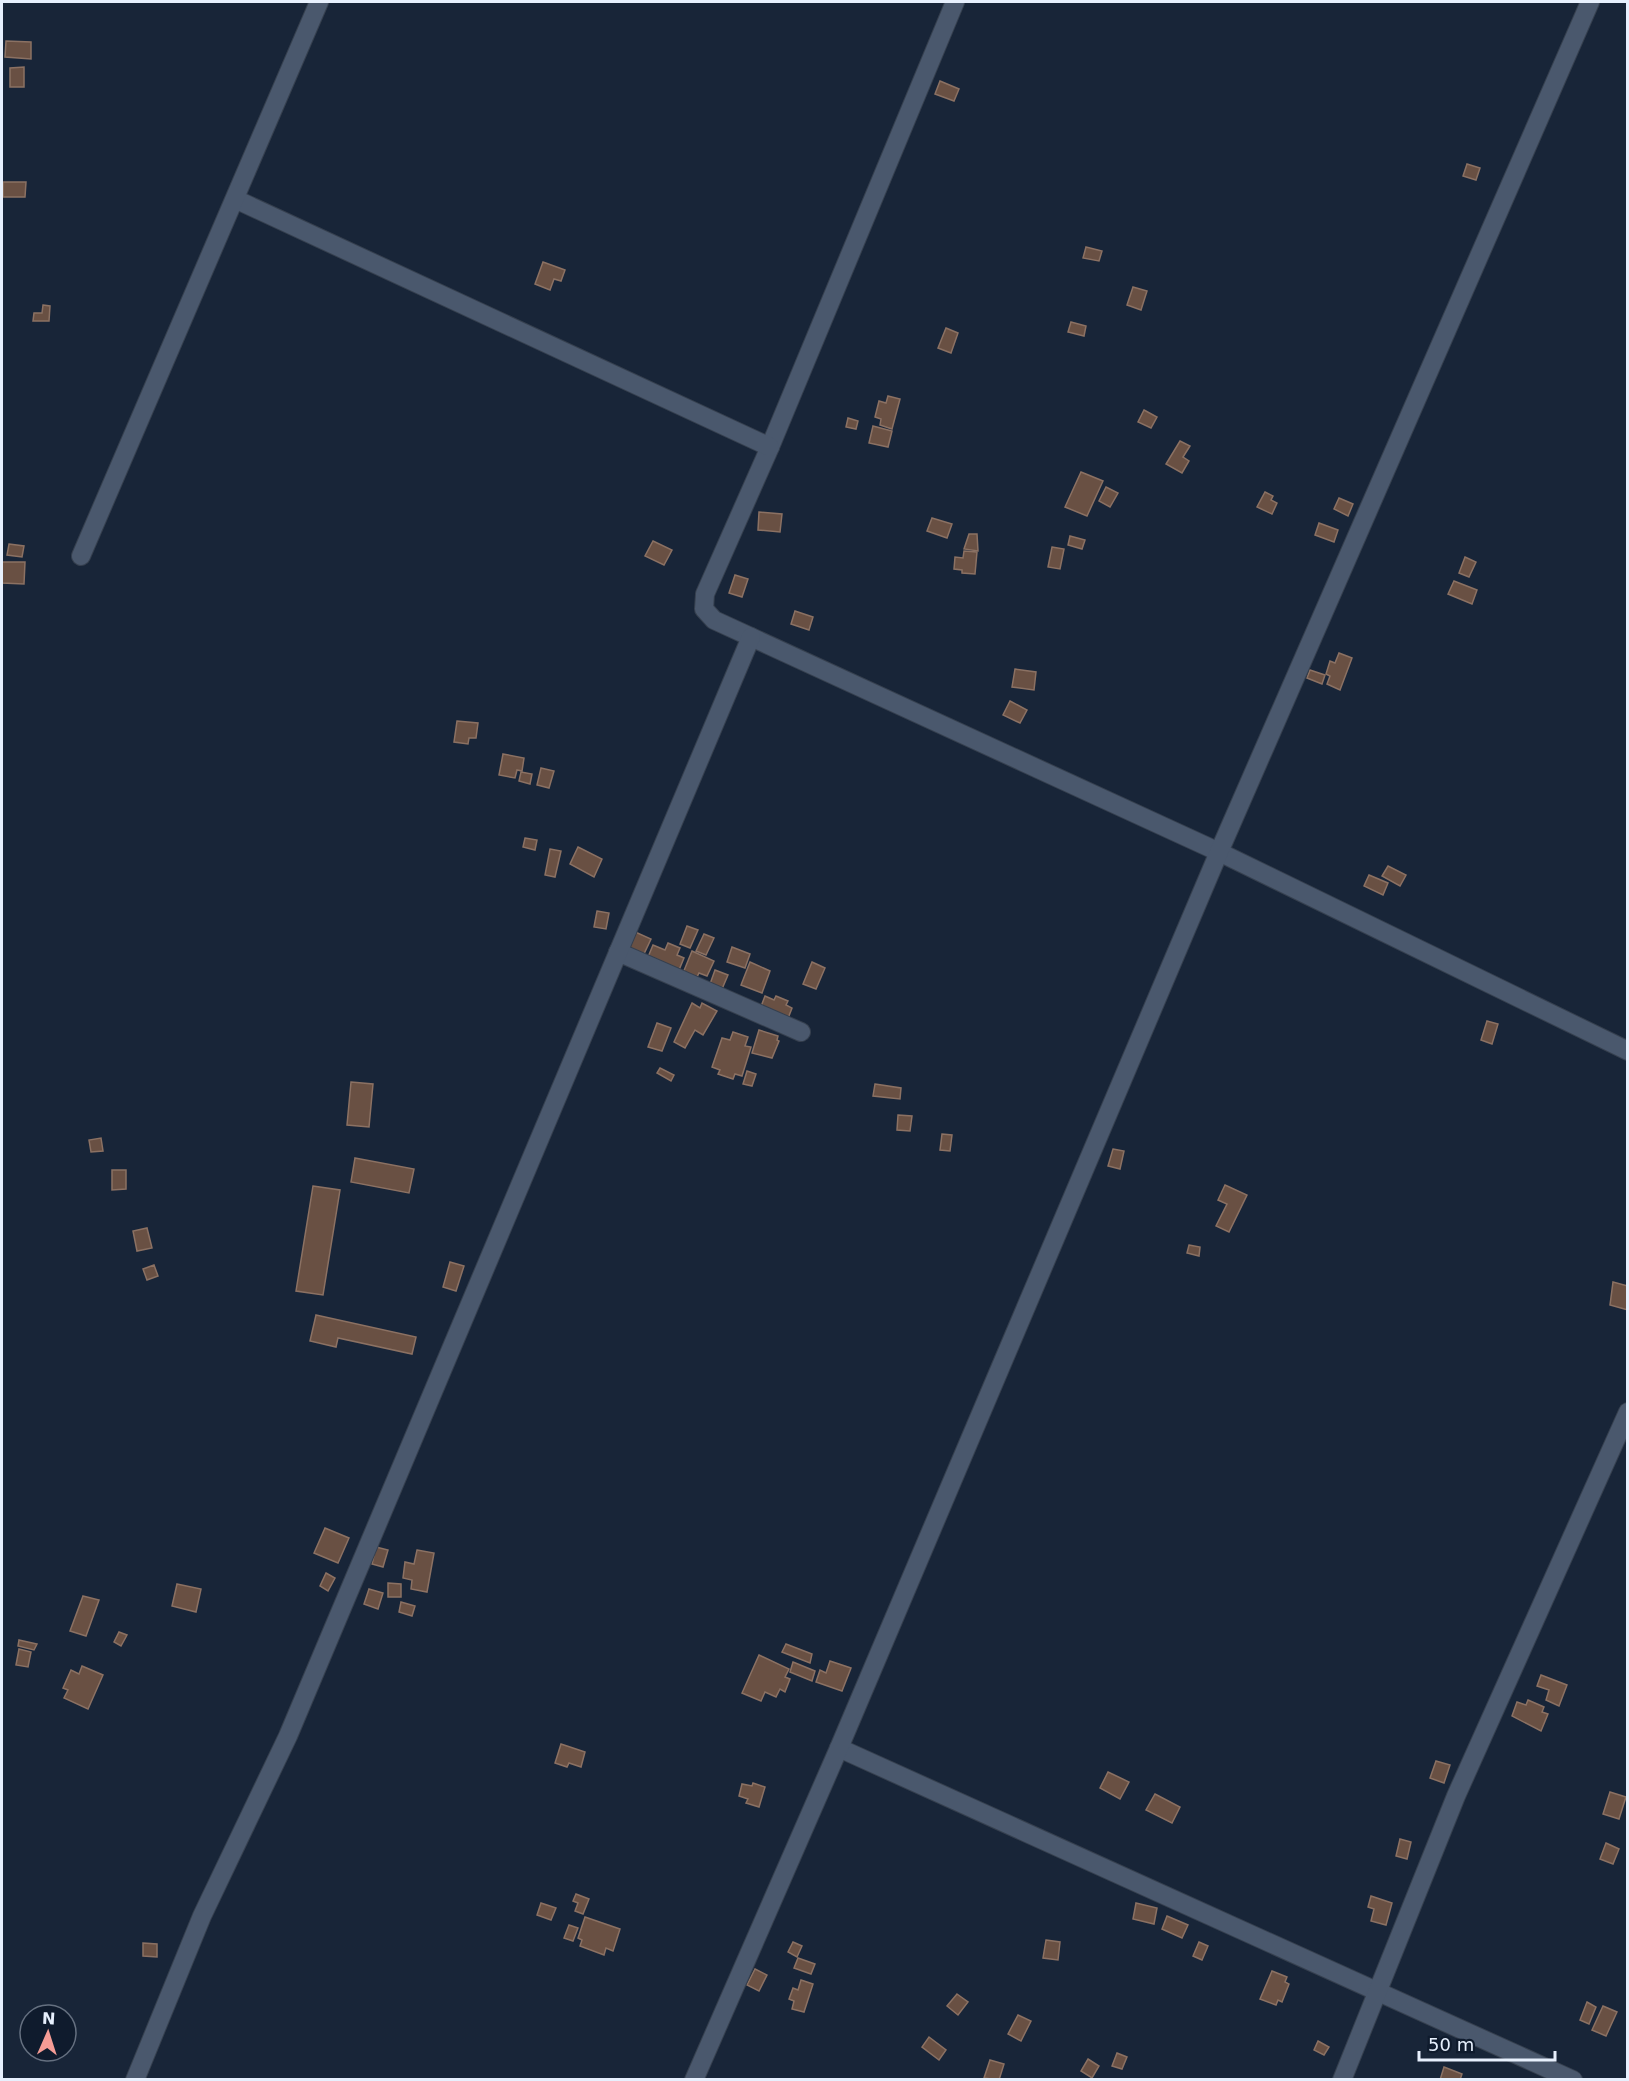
<svg xmlns="http://www.w3.org/2000/svg" width="1629" height="2081" font-family="'DejaVu Sans',sans-serif">
<style>
.building{fill:#695043;stroke:#8b7163;stroke-width:1.5}
.lines{fill:none;stroke-linecap:round;stroke-linejoin:round}
.street-casing{stroke:#36404f;stroke-width:20}
.street{stroke:#4a586d;stroke-width:18}
</style>
<rect width="100%" height="100%" fill="#182538"/>
<g class="building">
<polygon points="6,41 31,42 31,59 5,57"/>
<polygon points="24,67 24,87 10,87 10,68"/>
<polygon points="940,81 959,89 954,101 935,94"/>
<polygon points="1467,164 1480,168 1476,180 1463,176"/>
<polygon points="3,182 26,182 25,197 3,197"/>
<polygon points="1086,247 1102,251 1099,261 1083,258"/>
<polygon points="543,262 565,270 561,281 554,279 550,290 535,284"/>
<polygon points="1133,287 1147,291 1141,310 1127,305"/>
<polygon points="43,305 50,306 49,321 33,321 34,313 42,313"/>
<polygon points="1071,322 1086,326 1084,336 1068,332"/>
<polygon points="946,328 958,333 951,353 938,348"/>
<polygon points="888,396 900,399 892,429 880,425 881,419 875,417 879,401 886,403"/>
<polygon points="1144,410 1157,417 1151,428 1138,422"/>
<polygon points="848,418 858,421 856,429 846,427"/>
<polygon points="873,426 892,431 888,447 869,443"/>
<polygon points="1180,441 1190,446 1183,457 1189,461 1182,473 1166,464"/>
<polygon points="1081,472 1103,481 1087,516 1065,507"/>
<polygon points="1106,487 1118,493 1110,507 1099,501"/>
<polygon points="1265,492 1273,496 1271,500 1277,503 1272,514 1257,507"/>
<polygon points="1339,498 1353,504 1348,516 1334,509"/>
<polygon points="759,512 782,514 780,532 758,530"/>
<polygon points="932,518 952,524 947,538 927,531"/>
<polygon points="1319,523 1338,530 1334,542 1315,535"/>
<polygon points="969,534 977,534 978,551 964,549"/>
<polygon points="1070,536 1085,540 1082,549 1068,545"/>
<polygon points="653,541 672,550 664,565 645,556"/>
<polygon points="9,544 24,546 22,557 7,555"/>
<polygon points="1052,547 1064,549 1060,569 1048,567"/>
<polygon points="964,551 977,552 975,574 962,573 962,570 954,569 955,557 963,558"/>
<polygon points="1465,557 1476,562 1469,577 1459,573"/>
<polygon points="2,562 25,562 24,584 2,583"/>
<polygon points="735,575 748,579 742,597 729,593"/>
<polygon points="1454,581 1477,590 1472,604 1448,594"/>
<polygon points="795,611 813,617 809,630 791,624"/>
<polygon points="1339,653 1352,658 1340,690 1327,684 1330,676 1326,674 1330,661 1335,663"/>
<polygon points="1015,669 1036,672 1034,690 1012,687"/>
<polygon points="1310,670 1325,675 1322,684 1307,678"/>
<polygon points="1010,701 1027,710 1020,723 1003,715"/>
<polygon points="457,721 478,723 476,738 469,738 468,744 454,742"/>
<polygon points="503,754 524,758 522,771 517,770 515,778 499,775"/>
<polygon points="541,768 554,771 549,788 537,785"/>
<polygon points="521,772 532,774 530,784 519,781"/>
<polygon points="525,838 537,840 535,850 523,847"/>
<polygon points="578,847 602,859 594,877 570,864"/>
<polygon points="550,849 561,851 555,877 545,875"/>
<polygon points="1388,866 1406,875 1400,886 1382,876"/>
<polygon points="1369,875 1388,883 1383,895 1364,886"/>
<polygon points="597,911 609,913 606,929 594,927"/>
<polygon points="687,926 698,930 690,948 680,944"/>
<polygon points="633,931 651,939 643,956 625,947"/>
<polygon points="704,934 714,938 706,955 696,951"/>
<polygon points="668,943 680,948 677,955 684,958 679,970 648,957 653,945 665,950"/>
<polygon points="732,947 750,954 745,968 727,962"/>
<polygon points="692,951 714,961 707,976 699,973 696,979 683,973"/>
<polygon points="750,962 770,971 762,993 741,985"/>
<polygon points="812,962 825,968 816,989 803,984"/>
<polygon points="715,970 728,975 722,989 710,984"/>
<polygon points="765,996 774,1000 776,996 788,1001 786,1005 792,1008 787,1021 760,1009"/>
<polygon points="692,1003 700,1008 702,1003 717,1011 703,1035 695,1030 685,1048 674,1042"/>
<polygon points="1487,1021 1498,1024 1492,1044 1481,1040"/>
<polygon points="657,1023 671,1028 662,1051 648,1047"/>
<polygon points="759,1030 778,1036 777,1040 779,1041 772,1058 752,1053"/>
<polygon points="733,1032 748,1037 745,1046 751,1047 742,1076 735,1074 733,1079 718,1074 720,1070 712,1067 722,1038 730,1040"/>
<polygon points="660,1068 674,1075 671,1081 657,1073"/>
<polygon points="747,1071 756,1074 752,1086 743,1084"/>
<polygon points="351,1082 373,1084 369,1127 347,1125"/>
<polygon points="875,1084 901,1088 900,1099 873,1096"/>
<polygon points="898,1115 912,1116 910,1131 897,1130"/>
<polygon points="942,1134 952,1135 950,1151 940,1150"/>
<polygon points="101,1138 103,1151 91,1152 89,1140"/>
<polygon points="1113,1149 1124,1151 1120,1169 1108,1166"/>
<polygon points="355,1158 414,1169 409,1193 351,1182"/>
<polygon points="112,1170 126,1170 126,1189 112,1190"/>
<polygon points="1225,1185 1247,1195 1229,1232 1216,1226 1227,1204 1218,1200"/>
<polygon points="313,1186 340,1190 323,1295 296,1291"/>
<polygon points="147,1228 152,1248 137,1251 133,1231"/>
<polygon points="1189,1245 1200,1247 1199,1256 1187,1253"/>
<polygon points="450,1262 464,1266 456,1291 443,1287"/>
<polygon points="154,1265 158,1276 147,1280 143,1269"/>
<polygon points="1613,1282 1628,1286 1628,1310 1610,1305"/>
<polygon points="316,1315 416,1337 412,1354 338,1338 336,1347 310,1341"/>
<polygon points="325,1528 349,1538 338,1563 314,1553"/>
<polygon points="376,1547 388,1550 383,1567 372,1564"/>
<polygon points="417,1550 434,1553 427,1592 411,1589 412,1580 403,1578 405,1562 414,1564"/>
<polygon points="326,1573 335,1578 328,1591 320,1586"/>
<polygon points="388,1583 401,1584 401,1597 388,1597"/>
<polygon points="177,1584 201,1589 196,1612 172,1606"/>
<polygon points="369,1589 383,1593 378,1609 364,1604"/>
<polygon points="83,1596 99,1600 86,1636 70,1631"/>
<polygon points="401,1602 415,1606 412,1616 399,1612"/>
<polygon points="119,1632 127,1635 121,1646 114,1642"/>
<polygon points="19,1640 37,1644 34,1650 18,1646"/>
<polygon points="786,1644 812,1654 810,1663 782,1652"/>
<polygon points="19,1649 31,1652 28,1667 16,1665"/>
<polygon points="759,1655 789,1669 785,1677 790,1679 785,1692 780,1689 776,1697 765,1692 761,1701 742,1693"/>
<polygon points="830,1661 851,1668 842,1691 816,1682 820,1670 826,1673"/>
<polygon points="793,1662 815,1671 812,1681 790,1672"/>
<polygon points="82,1666 103,1675 88,1709 64,1698 68,1690 63,1688 71,1670 79,1674"/>
<polygon points="1541,1675 1567,1685 1559,1706 1546,1700 1549,1690 1537,1686"/>
<polygon points="1528,1700 1544,1707 1542,1712 1548,1714 1541,1731 1512,1716 1517,1702 1526,1705"/>
<polygon points="561,1744 585,1752 581,1767 569,1763 567,1767 555,1763"/>
<polygon points="1436,1761 1450,1765 1444,1783 1430,1778"/>
<polygon points="1108,1772 1129,1782 1120,1799 1100,1788"/>
<polygon points="753,1783 765,1787 759,1807 746,1803 748,1799 739,1796 742,1784 752,1786"/>
<polygon points="1610,1792 1626,1797 1619,1819 1603,1814"/>
<polygon points="1155,1794 1180,1807 1172,1823 1146,1810"/>
<polygon points="1400,1839 1411,1842 1407,1859 1396,1856"/>
<polygon points="1606,1843 1619,1849 1613,1864 1600,1859"/>
<polygon points="576,1894 589,1899 583,1914 575,1911 578,1903 573,1901"/>
<polygon points="1371,1896 1392,1903 1386,1925 1371,1921 1374,1909 1368,1907"/>
<polygon points="541,1903 556,1908 551,1920 537,1915"/>
<polygon points="1136,1903 1157,1908 1154,1924 1133,1919"/>
<polygon points="1167,1916 1188,1925 1182,1938 1162,1929"/>
<polygon points="585,1917 620,1929 613,1951 606,1948 604,1955 580,1946 582,1940 578,1938"/>
<polygon points="569,1925 578,1928 573,1941 564,1938"/>
<polygon points="1046,1940 1060,1942 1058,1960 1043,1958"/>
<polygon points="793,1942 802,1946 797,1957 788,1952"/>
<polygon points="1199,1942 1208,1946 1202,1960 1193,1956"/>
<polygon points="143,1943 157,1944 157,1957 143,1956"/>
<polygon points="798,1958 815,1964 811,1974 794,1968"/>
<polygon points="755,1969 767,1975 759,1991 747,1985"/>
<polygon points="1272,1971 1287,1977 1285,1982 1289,1984 1282,2002 1278,2000 1276,2005 1260,1999"/>
<polygon points="801,1980 813,1984 804,2012 792,2009 794,2001 789,1999 793,1988 798,1990"/>
<polygon points="957,1994 968,2002 958,2015 947,2006"/>
<polygon points="1587,2002 1596,2007 1589,2024 1580,2020"/>
<polygon points="1603,2006 1617,2012 1606,2036 1592,2030"/>
<polygon points="1018,2015 1031,2021 1021,2041 1008,2034"/>
<polygon points="929,2037 946,2050 939,2060 922,2047"/>
<polygon points="1318,2041 1329,2047 1324,2055 1314,2050"/>
<polygon points="1117,2053 1127,2057 1122,2069 1112,2066"/>
<polygon points="1088,2059 1099,2066 1092,2078 1081,2071"/>
<polygon points="990,2060 1004,2064 999,2080 984,2078"/>
<polygon points="1444,2067 1462,2074 1460,2080 1440,2080"/>
</g>
<g class="lines">
<g class="street-casing">
<g id="street">
<polyline points="955,2 770,447 705,594 704,609 714,620 1219,852 1628,1051"/>
<polyline points="235,199 770,447"/>
<polyline points="81,556 319,2"/>
<polyline points="618,952 801,1032"/>
<polyline points="839,1748 1573,2080"/>
<polyline points="135,2080 202,1916 288,1736 751,637"/>
<polyline points="694,2080 839,1748 1219,852 1590,2"/>
<polyline points="1342,2080 1456,1796 1628,1412"/>
</g>
</g>
<use href="#street" class="street"/>
</g>
<rect width="1629" height="2081" fill="none" stroke="#e7f0fd" stroke-width="6"/>
<g transform="translate(48 2033) rotate(3)"><circle r="28" fill="#0f1b2d" stroke="#657080" stroke-width="1.5"/>
<path d="M0-4.5L10 22L0 15L-10 22Z" fill="#f59c95"/>
<text y="-9" font-size="16" font-weight="bold" text-anchor="middle" fill="#e7f0fd">N</text>
</g>
<path d="M1419 2051v9h136v-9" fill="none" stroke="#e7f0fd" stroke-width="3"/>
<text x="1428" y="2051" font-size="18" fill="#e7f0fd" stroke="#0f1b2d" stroke-width="4.5" paint-order="stroke">50 m</text>
</svg>
